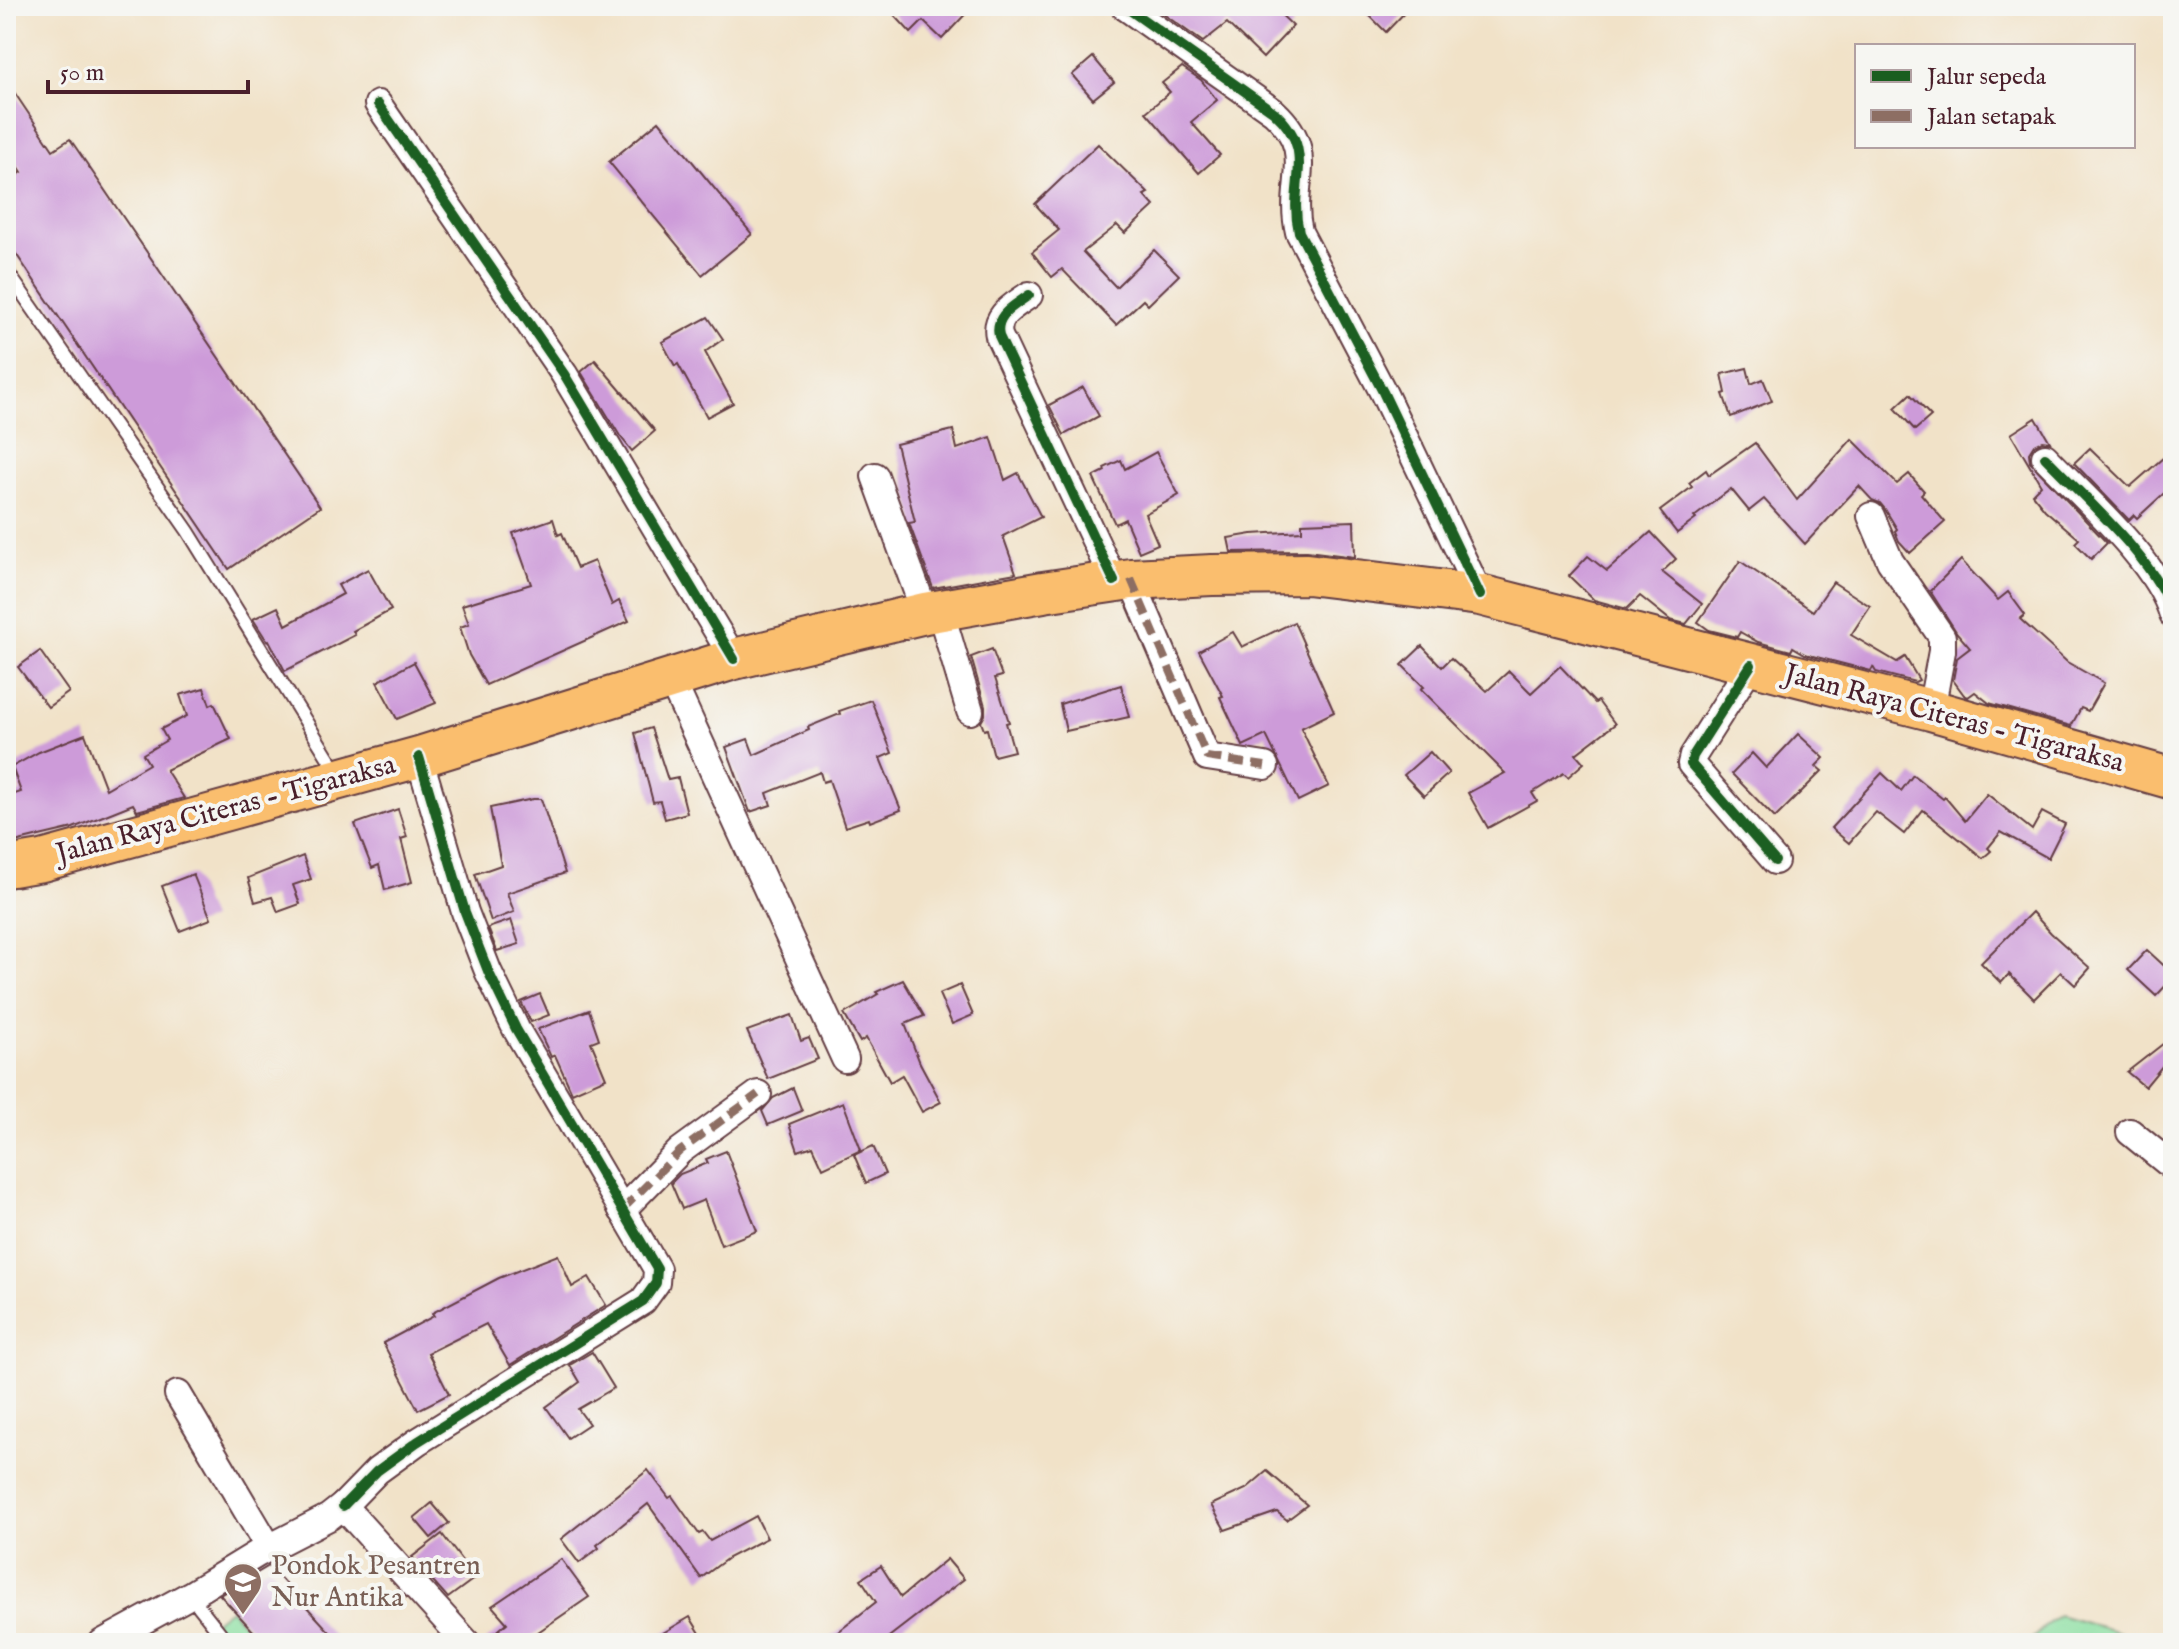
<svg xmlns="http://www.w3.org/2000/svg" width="2179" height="1649" font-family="'IM FELL English',serif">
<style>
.green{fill:#8adfa1;stroke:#6a7f66;stroke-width:2}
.building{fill:#cd9bd9}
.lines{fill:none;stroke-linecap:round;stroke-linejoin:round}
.service-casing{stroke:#633c43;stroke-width:16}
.minor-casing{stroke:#633c43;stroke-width:30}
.primary-casing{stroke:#633c43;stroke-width:44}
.service{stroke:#fff;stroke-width:12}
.minor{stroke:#fff;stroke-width:26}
.primary{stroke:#fabe6e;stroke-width:40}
.quiet{stroke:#8d6e63;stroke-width:8;stroke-dasharray:16 8;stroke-linecap:butt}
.cycleway-casing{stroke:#f6f6f2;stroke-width:15}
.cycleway{stroke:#1b5e20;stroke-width:10}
.labels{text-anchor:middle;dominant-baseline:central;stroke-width:8;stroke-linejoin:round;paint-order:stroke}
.street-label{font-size:28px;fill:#4a1f2b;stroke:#f6f6f2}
.education-label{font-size:28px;fill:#785e54;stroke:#f6f6f2;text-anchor:start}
</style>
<rect width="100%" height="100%" fill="#f6f6f2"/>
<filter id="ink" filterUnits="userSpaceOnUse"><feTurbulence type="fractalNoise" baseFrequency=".0125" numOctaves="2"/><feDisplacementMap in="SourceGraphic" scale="16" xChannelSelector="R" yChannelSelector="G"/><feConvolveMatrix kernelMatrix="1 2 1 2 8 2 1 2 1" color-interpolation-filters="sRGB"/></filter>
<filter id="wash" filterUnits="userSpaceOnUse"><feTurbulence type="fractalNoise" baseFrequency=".006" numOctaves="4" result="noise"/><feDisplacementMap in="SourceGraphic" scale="32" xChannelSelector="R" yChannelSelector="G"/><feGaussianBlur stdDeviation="1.8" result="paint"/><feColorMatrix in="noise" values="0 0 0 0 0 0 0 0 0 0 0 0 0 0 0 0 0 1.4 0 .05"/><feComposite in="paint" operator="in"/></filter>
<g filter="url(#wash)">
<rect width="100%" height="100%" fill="#f1e2c8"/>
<g class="green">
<polygon points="230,1609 259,1643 187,1642"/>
<polygon points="2058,1615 2140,1638 2148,1643 2027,1643"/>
</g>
<g id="blocks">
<g class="building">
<polygon points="886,6 973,6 942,39 923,21 911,33"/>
<polygon points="1152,6 1272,6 1293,26 1263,58 1227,23 1203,42"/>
<polygon points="1360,6 1411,6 1386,32"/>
<polygon points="1093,57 1114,82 1093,99 1072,75"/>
<polygon points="1182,67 1201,80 1217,100 1191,122 1220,155 1199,173 1146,112 1170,92 1162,83"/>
<polygon points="6,80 53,150 70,139 320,507 229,569 6,239 6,183 22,172 6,148"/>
<polygon points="659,121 752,234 702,275 609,162"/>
<polygon points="1098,144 1148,193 1144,195 1154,206 1125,233 1117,225 1083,252 1116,287 1154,250 1179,275 1148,305 1143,300 1116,325 1062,269 1052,277 1032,252 1059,230 1035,204"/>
<polygon points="708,317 723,339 705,352 733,403 707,417 678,364 675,366 662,342"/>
<polygon points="595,360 655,431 632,451 620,436 581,372"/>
<polygon points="1747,368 1751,384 1763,379 1772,401 1731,417 1723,394 1726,393 1722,374"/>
<polygon points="1083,387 1099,416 1064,435 1049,405"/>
<polygon points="1910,394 1931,416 1915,430 1895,408"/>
<polygon points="2036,418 2050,442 2042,441 2034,445 2029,453 2030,462 2107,543 2091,559 2075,543 2079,539 2045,510 2032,494 2041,485 2011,434"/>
<polygon points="953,430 957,449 991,437 1005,480 1018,473 1041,517 1003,536 1016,573 933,588 909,523 915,522 896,444"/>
<polygon points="1852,439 1897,484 1909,474 1924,491 1921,494 1945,522 1910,553 1899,541 1895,531 1897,529 1885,509 1880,503 1872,500 1859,486 1805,544 1764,499 1749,511 1731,489 1694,517 1696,519 1677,533 1660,511 1692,487 1689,483 1706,470 1709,475 1755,443 1797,500"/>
<polygon points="2090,448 2130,487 2163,458 2173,469 2173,485 2137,518 2134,515 2129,520 2074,463"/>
<polygon points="1156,452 1179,495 1145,514 1158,544 1139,552 1125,519 1115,524 1093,477 1105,471 1104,468 1121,460 1125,469"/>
<polygon points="553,519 558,535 562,533 577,568 594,561 612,605 619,601 629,621 486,685 469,655 460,627 469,624 462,605 531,584 513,533"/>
<polygon points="1354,521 1355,557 1307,551 1231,552 1228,538 1252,534 1302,531 1302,523"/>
<polygon points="1651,532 1676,559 1662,572 1702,604 1686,624 1670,620 1640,596 1627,609 1594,600 1569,576 1588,556 1607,571"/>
<polygon points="1961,560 1998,600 2008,592 2025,615 2020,619 2067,662 2104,683 2088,711 2081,708 2071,726 1989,703 1975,692 1968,697 1964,695 1953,680 1957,658 1970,648 1957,633 1930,591"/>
<polygon points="1740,561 1813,611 1833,582 1870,606 1851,635 1897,662 1905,657 1919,680 1915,682 1876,672 1873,667 1871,671 1805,654 1793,647 1791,651 1758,642 1740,632 1737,637 1709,630 1698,622"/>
<polygon points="368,569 391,610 353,631 355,635 285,671 269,640 267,641 253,619 278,607 286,625 343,594 338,585"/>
<polygon points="1294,622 1334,712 1301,728 1329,786 1298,801 1266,735 1243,746 1220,697 1223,696 1199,651 1233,632 1242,647"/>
<polygon points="1422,646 1442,667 1451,658 1487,691 1509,671 1531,693 1560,666 1595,703 1598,701 1615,724 1576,754 1584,763 1568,777 1564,773 1532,793 1537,801 1488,828 1468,793 1505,773 1421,689 1424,687 1402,665"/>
<polygon points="992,649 1002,676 995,678 1009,722 1006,723 1014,751 994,756 987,729 984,730 981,722 985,715 985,706 971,657"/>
<polygon points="40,651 69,692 48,707 18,667"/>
<polygon points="414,662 436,703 397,719 377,682"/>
<polygon points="1121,685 1129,717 1066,731 1060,704"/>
<polygon points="204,688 210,705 214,703 231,739 166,770 184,798 137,811 133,804 73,828 6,844 6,797 21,792 12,767 39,752 85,734 106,789 149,764 143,754 167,740 161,729 187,716 180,695"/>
<polygon points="871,700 892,753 880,758 901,810 870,822 869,819 845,827 829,780 823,782 820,772 767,793 771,805 750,812 726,747 748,739 754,755 809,730 808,727 840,714 839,711"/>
<polygon points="651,728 668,780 678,778 687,813 665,819 660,801 653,802 635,733"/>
<polygon points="1798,734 1824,758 1816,766 1822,771 1775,818 1732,774 1752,753 1766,768"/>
<polygon points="1430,752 1449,773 1424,796 1404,775"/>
<polygon points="1882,773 1901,791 1913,775 1943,799 1945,797 1965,821 1987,794 2032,830 2042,812 2065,824 2048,858 2001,832 1988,848 1991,851 1983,858 1923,810 1904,834 1876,812 1849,843 1831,828"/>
<polygon points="533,799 541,799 565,873 507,893 514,912 491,921 475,874 501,865 490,808"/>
<polygon points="398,809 407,837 401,839 412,882 385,890 379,865 372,868 355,824"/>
<polygon points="303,856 311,879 293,885 300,904 278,912 272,897 255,902 248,878"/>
<polygon points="193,874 211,919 180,931 162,886"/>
<polygon points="2032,912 2051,933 2090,968 2075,985 2061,972 2034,999 2009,974 2001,983 1981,963"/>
<polygon points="511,920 519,944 497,951 488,928"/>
<polygon points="2147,950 2173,974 2173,978 2156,996 2128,970"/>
<polygon points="903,980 924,1016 905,1024 920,1063 941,1102 922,1112 902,1075 890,1082 866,1038 860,1042 844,1014 878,994 876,992"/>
<polygon points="960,985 973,1015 952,1024 939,994"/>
<polygon points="540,994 549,1015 531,1022 521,1002"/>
<polygon points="589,1010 599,1039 591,1042 606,1078 572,1093 555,1055 551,1057 538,1029"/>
<polygon points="792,1015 801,1041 809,1038 818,1059 768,1079 747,1031"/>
<polygon points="2173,1036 2173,1053 2145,1087 2127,1072"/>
<polygon points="793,1088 802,1111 768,1125 762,1111 773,1098"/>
<polygon points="843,1102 861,1150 823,1168 813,1146 798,1151 789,1124"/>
<polygon points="873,1146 885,1174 866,1183 854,1155"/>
<polygon points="726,1151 757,1231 721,1245 704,1200 682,1209 671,1183 680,1174 708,1163 706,1159"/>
<polygon points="558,1255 572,1287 589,1277 606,1305 510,1365 486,1324 428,1353 449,1394 418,1410 383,1343 434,1316 432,1313 499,1278"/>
<polygon points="592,1352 614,1388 578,1409 589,1424 568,1438 546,1407 580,1382 570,1365"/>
<polygon points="648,1470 669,1498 672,1496 699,1534 703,1532 710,1541 756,1516 767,1538 728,1558 701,1578 648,1504 597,1545 599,1548 579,1563 561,1539"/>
<polygon points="1267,1471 1307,1505 1287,1520 1277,1512 1225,1530 1211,1505 1246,1489"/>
<polygon points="432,1503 449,1523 431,1538 414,1518"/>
<polygon points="442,1534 475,1578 448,1598 412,1557"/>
<polygon points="561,1559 589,1597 522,1643 483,1643 507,1623 492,1606"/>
<polygon points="947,1559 964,1579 881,1643 824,1643 876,1602 861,1579 881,1566 901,1597"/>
<polygon points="269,1566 340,1643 264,1643 220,1595"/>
<polygon points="690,1617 706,1643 646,1643"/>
</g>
</g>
</g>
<g filter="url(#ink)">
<use href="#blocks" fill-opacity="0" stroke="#633c43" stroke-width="2"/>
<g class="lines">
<g class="service-casing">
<g id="service">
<polyline points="6,270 188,531 339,775"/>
<polyline points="190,1595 228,1643"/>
</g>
</g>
<g class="minor-casing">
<g id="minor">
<path d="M1124 6 1274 112C1319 153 1287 182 1299 232L1383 392 1480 595"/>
<polyline points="378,104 564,374 734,659"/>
<path d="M1029 295C1014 306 994 315 999 336L1114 581"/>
<path d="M2045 457C2084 498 2158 562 2173 615"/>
<polyline points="875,476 925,613"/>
<polyline points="1871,516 1890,561 1942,637 1942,651 1931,710"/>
<polyline points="1131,579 1207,757 1265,766"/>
<polyline points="940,610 970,711"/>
<polyline points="1751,665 1693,756 1691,764 1775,861"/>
<polyline points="671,679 845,1059"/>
<polyline points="2130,1132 2173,1167"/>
<polyline points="622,1210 680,1151 758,1094"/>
<polyline points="178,1394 269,1548"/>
<polyline points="343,1506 377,1471 417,1442 643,1301 656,1283 657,1269 516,1029 488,971 465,912 419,757"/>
<polyline points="102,1643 190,1595 257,1554 329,1517 343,1506 467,1643"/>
</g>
</g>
<g class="primary-casing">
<polyline id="primary" points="6,867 42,861 419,757 734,659 925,613 1043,592 1131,579 1212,575 1307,574 1480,595 1931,710 2173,779"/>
</g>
<use href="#service" class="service"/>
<use href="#minor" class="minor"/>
<use href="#primary" class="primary"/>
<g class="quiet">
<polyline points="1131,579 1207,757 1265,766"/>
<polyline points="622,1210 680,1151 758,1094"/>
</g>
<g class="cycleway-casing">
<g id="cycleway">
<path d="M1124 6 1274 112C1319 153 1287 182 1299 232L1383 392 1480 595"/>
<polyline points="378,104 564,374 734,659"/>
<path d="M1029 295C1014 306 994 315 999 336L1114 581"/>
<path d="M2045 457C2084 498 2158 562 2173 615"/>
<polyline points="1751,665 1693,756 1691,764 1775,861"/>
<polyline points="343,1506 377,1471 417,1442 643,1301 656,1283 657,1269 516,1029 488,971 465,912 419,757"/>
</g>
</g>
<use href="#cycleway" class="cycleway"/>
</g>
</g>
<defs>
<g id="school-pin" transform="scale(2)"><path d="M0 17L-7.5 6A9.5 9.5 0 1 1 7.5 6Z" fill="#8d6e63" stroke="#f6f6f2"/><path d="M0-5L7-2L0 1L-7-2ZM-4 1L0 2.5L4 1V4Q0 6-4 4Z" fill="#fff"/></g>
</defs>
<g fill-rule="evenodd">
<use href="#school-pin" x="243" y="1582"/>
</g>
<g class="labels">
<g class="street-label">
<text transform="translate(1954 719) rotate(15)">Jalan Raya Citeras - Tigaraksa</text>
<text transform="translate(226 810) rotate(-15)">Jalan Raya Citeras - Tigaraksa</text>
</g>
<g class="education-label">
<text x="271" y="1566">Pondok Pesantren<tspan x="271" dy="32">Nur Antika</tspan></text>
</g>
</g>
<rect width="2179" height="1649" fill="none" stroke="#f6f6f2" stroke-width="32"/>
<rect x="1855" y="44" width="280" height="104" fill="#f6f6f2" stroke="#b1a0a2" stroke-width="2"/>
<rect x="1871" y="70" width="40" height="12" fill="#1b5e20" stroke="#b1a0a2" stroke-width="2"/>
<text x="1927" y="84" font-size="24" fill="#4a1f2b">Jalur sepeda</text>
<rect x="1871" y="110" width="40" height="12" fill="#8d6e63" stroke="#b1a0a2" stroke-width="2"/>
<text x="1927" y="124" font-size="24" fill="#4a1f2b">Jalan setapak</text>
<path d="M48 80v12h200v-12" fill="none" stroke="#4a1f2b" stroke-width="4"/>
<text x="60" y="80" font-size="24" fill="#4a1f2b" stroke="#f6f6f2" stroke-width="6" paint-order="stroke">50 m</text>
</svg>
